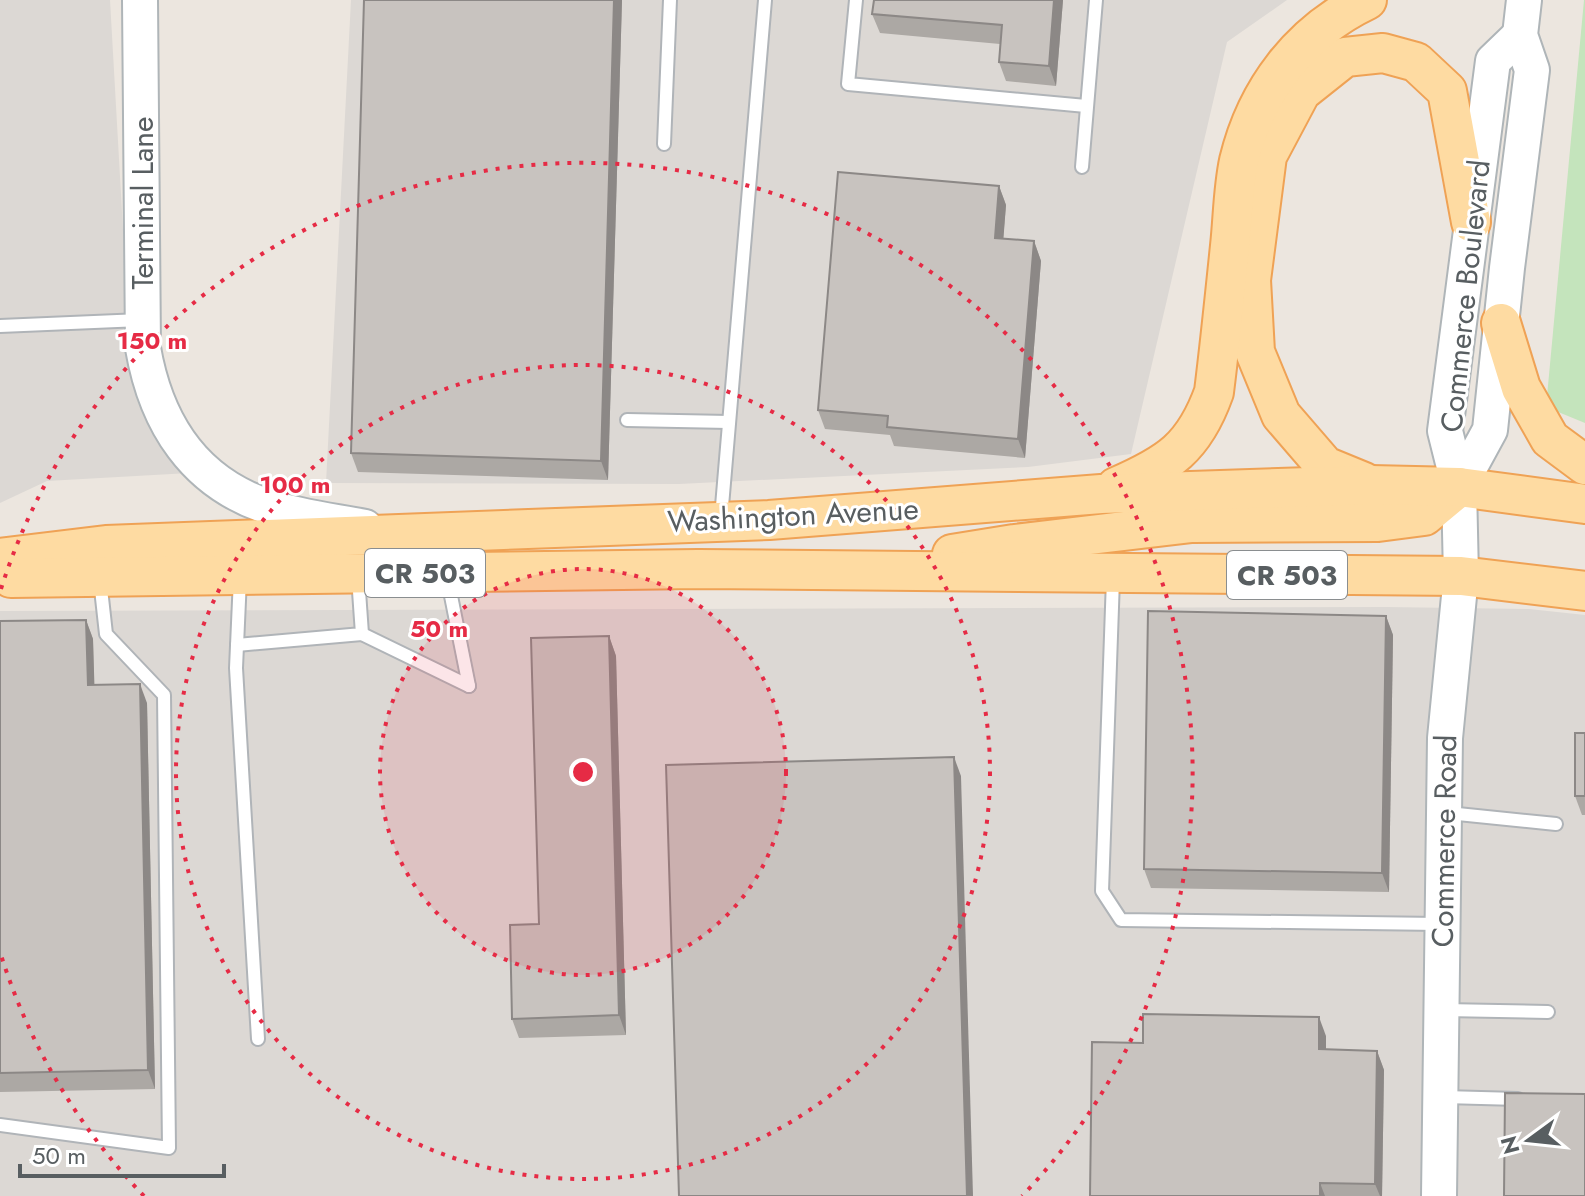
<svg xmlns="http://www.w3.org/2000/svg" width="1585" height="1196" font-family="Jost,sans-serif">
<style>
.industrial{fill:#dcd8d4}
.green{fill:#c4e4bc}
.lines{fill:none;stroke-linecap:round;stroke-linejoin:round}
.lane-casing{stroke:#b0b4b8;stroke-width:16}
.secondary-casing{stroke:#afb5b8;stroke-width:38}
.primary-casing{stroke:#efa255;stroke-width:42}
.lane{stroke:#fff;stroke-width:12}
.secondary{stroke:#fff;stroke-width:34}
.primary{stroke:#fedba2;stroke-width:38}
.wall{fill:#aca8a4}
.shaded-wall{fill:#8c8886}
.building{fill:#c8c3bf;stroke:#8c8886;stroke-width:2}
.ring{fill:none;stroke:#e62b45;stroke-width:4;stroke-dasharray:4 8}
.labels{text-anchor:middle;dominant-baseline:central;stroke-width:6;stroke-linejoin:round;paint-order:stroke}
.shield{fill:#fff;stroke:#8a8e90;stroke-width:2}
.shield-label{font-size:28px;font-weight:bold;fill:#585e61}
.street-label{font-size:30px;fill:#585e61;stroke:#fff}
.centre{fill:#e62b45;stroke:#fff;stroke-width:4}
.ring-label{font-size:24px;text-anchor:middle;font-weight:bold;fill:#e62b45;stroke:#fff;stroke-width:6;stroke-linejoin:round;paint-order:stroke}
</style>
<rect width="100%" height="100%" fill="#ece6df"/>
<g class="industrial">
<polygon points="0,0 110,0 131,371 225,471 47,481 0,503"/>
<polygon points="351,0 1287,0 1227,42 1131,454 1028,467 679,484 326,483"/>
<polygon points="1386,607 1529,609 1585,615 1585,1196 0,1196 0,611"/>
</g>
<polygon class="green" points="1584,0 1585,0 1585,423 1546,407"/>
<g class="lines">
<g class="lane-casing">
<g id="lane">
<polyline points="856,0 848,84 1086,106"/>
<polyline points="664,144 670,0"/>
<polyline points="1082,167 1096,0"/>
<polyline points="0,326 141,320"/>
<polyline points="627,420 729,422"/>
<polyline points="721,518 765,0"/>
<polyline points="447,576 469,686"/>
<polyline points="240,578 236,668 258,1039"/>
<polyline points="1113,579 1102,891 1121,920 1439,924"/>
<polyline points="362,634 469,686"/>
<polyline points="237,645 362,634 358,577"/>
<polyline points="1448,813 1556,824"/>
<polyline points="1444,1010 1548,1012"/>
<polyline points="1444,1097 1518,1099"/>
<polyline points="0,1125 169,1148 164,695 106,634 100,580"/>
</g>
</g>
<g class="secondary-casing">
<g id="secondary">
<path d="M140 0 143 348C156 423 194 483 269 507 300 517 334 521 365 527"/>
<polyline points="1459,487 1490,430 1507,268 1532,70 1520,35 1524,0"/>
<polyline points="1439,1196 1445,738 1461,576 1459,487 1445,431 1493,61 1520,35"/>
</g>
</g>
<g class="primary-casing">
<g id="primary">
<polyline points="1501,323 1521,388 1550,439 1585,465"/>
<polyline points="1364,482 1325,466 1281,415 1255,352 1251,280 1267,156 1301,92 1345,57 1383,53 1416,62 1447,91 1471,222"/>
<path d="M1116 487C1169 464 1194 448 1214 392 1220 344 1225 295 1230 246 1233 219 1233 189 1239 161 1256 90 1300 32 1367 0"/>
<polyline points="952,554 1014,544 1192,523 1378,522 1424,516 1459,487"/>
<polyline points="0,558 106,545 769,520 1101,494 1371,485 1459,487 1585,504"/>
<polyline points="11,578 698,569 1461,576 1585,591"/>
</g>
</g>
<use href="#lane" class="lane"/>
<use href="#secondary" class="secondary"/>
<use href="#primary" class="primary"/>
</g>
<g class="wall">
<polygon points="364,0 622,0 608,480 358,472 351,453"/>
<polygon points="874,0 1063,0 1056,86 1006,81 999,62 1000,44 880,33 872,14"/>
<polygon points="999,186 1006,205 1003,239 1034,241 1041,261 1025,458 894,446 890,435 825,429 818,410"/>
<polygon points="1386,616 1393,635 1389,892 1151,888 1144,869"/>
<polygon points="86,620 93,639 94,685 147,703 155,1089 0,1092 0,621"/>
<polygon points="609,636 616,656 626,1035 519,1038 512,1019 539,924"/>
<polygon points="1585,733 1585,815 1582,815 1575,796"/>
<polygon points="1326,1036 1326,1049 1377,1051 1384,1070 1382,1196 1090,1196 1143,1043"/>
</g>
<g class="shaded-wall">
<polygon points="614,0 622,0 608,480 601,461"/>
<polygon points="1054,0 1063,0 1056,86 1049,66"/>
<polygon points="999,186 1006,205 1002,257 995,238"/>
<polygon points="1034,241 1041,261 1025,458 1018,439"/>
<polygon points="1386,616 1393,635 1389,892 1382,873"/>
<polygon points="86,620 93,639 95,704 88,685"/>
<polygon points="609,636 616,656 626,1035 619,1015"/>
<polygon points="140,684 147,703 155,1089 148,1070"/>
<polygon points="954,757 961,776 973,1196 967,1196"/>
<polygon points="1319,1017 1326,1036 1326,1068 1319,1049"/>
<polygon points="1377,1051 1384,1070 1382,1196 1380,1196 1375,1184"/>
<polygon points="1320,1183 1325,1196 1320,1196"/>
</g>
<g class="building">
<polygon points="364,0 614,0 601,461 351,453"/>
<polygon points="874,0 1054,0 1049,66 999,62 1002,25 872,14"/>
<polygon points="838,172 999,186 995,238 1034,241 1018,439 887,427 888,416 818,410"/>
<polygon points="1148,611 1386,616 1382,873 1144,869"/>
<polygon points="86,620 88,685 140,684 148,1070 0,1073 0,621"/>
<polygon points="609,636 619,1015 512,1019 510,925 539,924 531,638"/>
<rect x="1575" y="733" width="10" height="63"/>
<polygon points="954,757 967,1196 679,1196 666,765"/>
<polygon points="1143,1014 1319,1017 1319,1049 1377,1051 1375,1184 1320,1183 1320,1196 1090,1196 1092,1042 1143,1043"/>
<polygon points="1505,1093 1585,1094 1585,1196 1504,1196"/>
</g>
<circle cx="583" cy="772" r="203" fill="#e62b45" fill-opacity=".12"/>
<g class="ring">
<circle cx="583" cy="772" r="203"/>
<circle cx="583" cy="772" r="407"/>
<path d="M144 1196A610 610 0 0 1 1 955M1 589A610 610 0 1 1 1022 1196"/>
</g>
<g class="labels">
<g class="shield">
<rect x="365" y="549" width="120" height="48" rx="6"/>
<rect x="1227" y="551" width="120" height="48" rx="6"/>
</g>
<g class="shield-label">
<text x="425" y="573">CR 503</text>
<text x="1287" y="575">CR 503</text>
</g>
<g class="street-label">
<text transform="translate(142 203) rotate(-90)">Terminal Lane</text>
<text transform="translate(1465 296) rotate(-84)">Commerce Boulevard</text>
<text transform="translate(793 515) rotate(-3)">Washington Avenue</text>
<text transform="translate(1444 841) rotate(-89)">Commerce Road</text>
</g>
</g>
<circle cx="583" cy="772" r="12" class="centre"/>
<g class="ring-label">
<text x="152" y="349">150 m</text>
<text x="295" y="493">100 m</text>
<text x="439" y="637">50 m</text>
</g>
<g transform="translate(1529 1140) rotate(255)" stroke="#ffffff" stroke-width="6" paint-order="stroke">
<path d="M0-6L14 30L0 20L-14 30Z" fill="#585e61"/>
<text y="-12" font-size="22" font-weight="bold" text-anchor="middle" fill="#585e61">N</text>
</g>
<path d="M20 1164v12h204v-12" fill="none" stroke="#585e61" stroke-width="4"/>
<text x="32" y="1164" font-size="24" fill="#585e61" stroke="#ffffff" stroke-width="6" paint-order="stroke">50 m</text>
</svg>
